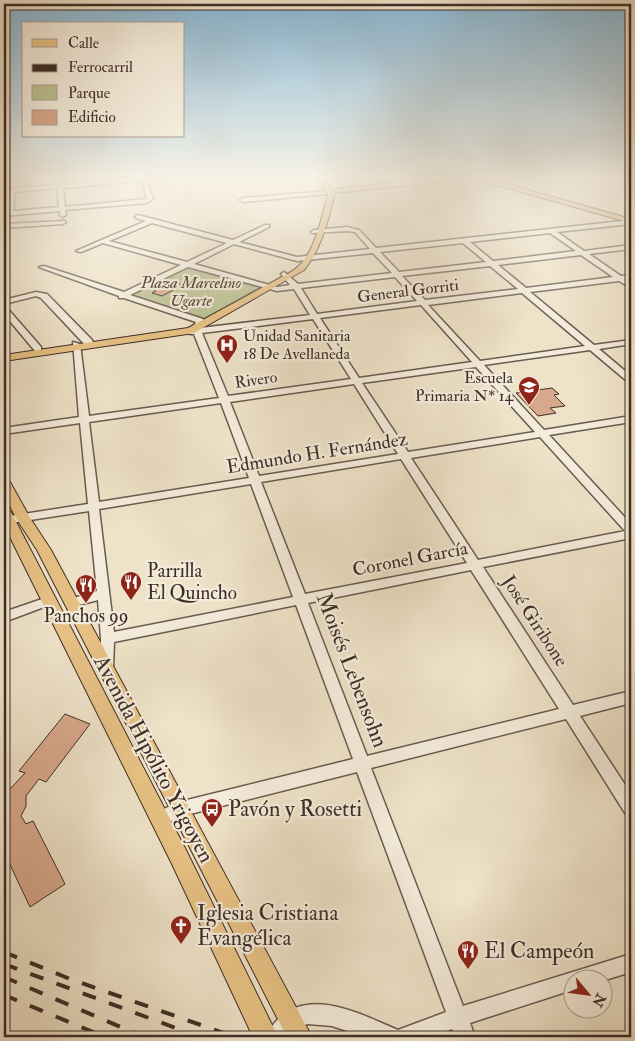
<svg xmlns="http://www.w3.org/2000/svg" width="635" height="1041" font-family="'IM FELL Double Pica',serif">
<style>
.green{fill:#bcc293;stroke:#7d785e}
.building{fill:#d8a88c;stroke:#3e2e28}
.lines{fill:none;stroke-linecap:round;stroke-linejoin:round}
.minor-casing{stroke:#6a5b50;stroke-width:3}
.major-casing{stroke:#3e2e28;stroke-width:2}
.minor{fill:#f4ecdb;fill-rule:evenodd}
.major{fill:#e7c184;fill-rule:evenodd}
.rail{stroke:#3e2e28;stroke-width:4;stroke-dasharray:14 14;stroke-linecap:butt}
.labels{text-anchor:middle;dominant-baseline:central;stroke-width:4.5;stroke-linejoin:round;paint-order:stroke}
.far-park-label{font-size:16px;font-style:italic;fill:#574c3d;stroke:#f4ecdb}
.far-street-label{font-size:16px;fill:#3e2e28;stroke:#f4ecdb}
.far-poi-label{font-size:16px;fill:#3e2e28;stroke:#f4ecdb;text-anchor:start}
.street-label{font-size:19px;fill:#3e2e28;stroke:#f4ecdb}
.poi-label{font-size:19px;fill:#3e2e28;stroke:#f4ecdb;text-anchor:start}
.near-street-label{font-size:22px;fill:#3e2e28;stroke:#f4ecdb}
.near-poi-label{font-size:22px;fill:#3e2e28;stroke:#f4ecdb;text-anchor:start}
</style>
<rect width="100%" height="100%" fill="#eee2c8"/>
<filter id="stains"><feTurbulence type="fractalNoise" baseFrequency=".004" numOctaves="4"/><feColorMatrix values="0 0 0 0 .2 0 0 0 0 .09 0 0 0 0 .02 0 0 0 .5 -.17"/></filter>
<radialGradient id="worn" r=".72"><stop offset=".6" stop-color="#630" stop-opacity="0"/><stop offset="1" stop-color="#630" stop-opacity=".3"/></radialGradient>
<polygon class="green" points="186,265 262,286 200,321 122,296"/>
<g class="building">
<polygon points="171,281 183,285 162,296 152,293 156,291 154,290"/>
<polygon points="552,388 559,394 554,395 565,406 550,408 556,413 538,416 516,393"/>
<polygon points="65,714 90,724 46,782 39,779 26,796 26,806 21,816 26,824 33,821 65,884 30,907 4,852 4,789 11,788 25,773 19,771"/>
</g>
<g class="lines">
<g class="minor-casing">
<g id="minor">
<path d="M56 177H62L63 185 140 177H179L147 181 153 199 147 203 65 210 66 215 63 217 60 215V211L4 216V212H7L9 192 4 193V189L57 185ZM142 181 147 198 146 199 65 207 63 188ZM57 188 59 207 13 211 15 192Z"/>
<polygon points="385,177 391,177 400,184 395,185"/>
<polygon points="328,191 326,194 243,202 240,200 243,198"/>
<path d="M138 215 233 240 265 225H269V227L239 242 297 257 370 249 355 232 347 231 312 233 311 232 314 230 347 227 359 230 376 248 631 220V224L557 232 584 251 631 245V249L589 254 621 276 631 275V279L627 280 631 283V288L619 281 530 292 594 345 631 340V344L599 349 631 376V383L628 382 590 350 484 365 544 430 631 416V422L549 435 631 524V538L483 567 573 705 631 691V703L580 716 631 794V815L625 813 566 719 371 768 463 1006 631 954V972L602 981V978H572V990L470 1023 475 1037H455L452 1029 431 1037H366L332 1026 308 1024 301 1026 289 1037H265C268 1030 273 1025 278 1019 312 987 362 1015 398 1030L446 1012 357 772 182 816 159 827 153 824 151 819 153 814 179 802 353 759 296 605 114 642 113 669 111 673 106 674 101 673 99 669 101 638 98 600 71 607 67 606 65 603 67 600 97 591 89 511 4 524V517L88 504 80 423 4 434V428L79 417 73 342 80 344 89 416 219 398 194 334H190L186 332 192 329 196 322 124 298H119V296L39 267 44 266 124 292 181 265 103 243 81 252 76 251 146 221 136 218 135 217ZM152 223 227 243 187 262 109 241ZM550 233 576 251 493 261 470 242ZM463 243 486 262 399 272 380 252ZM234 244 297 261 373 253 392 273 298 284 284 272 281 274 290 285 277 287 194 264ZM581 255 613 277 526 288 498 265ZM490 266 518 289 425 300 402 276ZM188 267 277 291 294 289 310 315 200 328 204 321 203 319 130 295ZM395 277 417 301 317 314 301 288ZM522 293 585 346 480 361 428 305ZM421 305 472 362 359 378 320 318ZM313 319 351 379 228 396 202 333ZM476 367 535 432 408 452 362 383ZM354 384 398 454 259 476 230 402ZM221 403 249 478 99 502 89 422ZM540 437 625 531 478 560 411 458ZM401 459 467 563 305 594 261 482ZM251 484 293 597 114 632 99 509ZM471 570 559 709 367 756 308 603Z"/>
<polygon points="65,221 66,222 63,224 4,228 4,224"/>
<polygon points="36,292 47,294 92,340 94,345 93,347 87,347 41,298 36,296 4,304 4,300"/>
<polygon points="4,308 7,308 41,347 41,351 35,351 4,314"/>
<polygon points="48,597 52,598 54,601 52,604 4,622 4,612"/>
</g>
</g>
<g class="major-casing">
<g id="major">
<path d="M315 177H321L332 189 451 177H473L507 184 631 219V223L504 187 473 181H451L335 193C328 220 322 248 304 270L194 333 4 361V355L188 328 291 272C315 257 321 219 328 194L324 193 323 192 326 190Z"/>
<polygon points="4,478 10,482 30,518 51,550 312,1037 287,1037 37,550 16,518 4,494"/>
<polygon points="4,508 11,512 186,850 278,1037 253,1037 172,864 4,525"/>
</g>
</g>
<use href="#minor" class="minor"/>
<use href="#major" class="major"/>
<g class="rail">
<polyline points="4,952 70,979 235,1037"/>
<polyline points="4,964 200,1037"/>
<polyline points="4,977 144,1037"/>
<polyline points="4,995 105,1037"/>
</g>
</g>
<linearGradient id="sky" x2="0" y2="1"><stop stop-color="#89b8d6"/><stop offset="0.55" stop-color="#f7f2e6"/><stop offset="1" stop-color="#f7f2e6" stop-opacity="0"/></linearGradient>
<rect width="635" height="323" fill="url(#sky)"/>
<defs>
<g id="hospital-pin" transform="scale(1.125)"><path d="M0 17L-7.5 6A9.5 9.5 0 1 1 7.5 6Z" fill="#8f2418" stroke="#f4ecdb"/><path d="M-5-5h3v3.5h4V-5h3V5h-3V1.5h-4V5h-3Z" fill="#fff"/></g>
<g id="school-pin" transform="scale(1.125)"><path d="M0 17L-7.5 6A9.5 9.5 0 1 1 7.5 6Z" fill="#8f2418" stroke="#f4ecdb"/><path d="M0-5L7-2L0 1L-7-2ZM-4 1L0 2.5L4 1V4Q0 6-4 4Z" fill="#fff"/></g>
<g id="restaurant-pin" transform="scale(1.125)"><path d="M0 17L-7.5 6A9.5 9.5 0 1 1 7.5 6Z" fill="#8f2418" stroke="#f4ecdb"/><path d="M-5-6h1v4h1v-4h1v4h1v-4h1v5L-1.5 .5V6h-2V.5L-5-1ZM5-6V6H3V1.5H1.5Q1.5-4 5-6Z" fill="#fff"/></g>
<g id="bus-pin" transform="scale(1.125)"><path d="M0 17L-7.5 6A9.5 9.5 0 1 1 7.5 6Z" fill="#8f2418" stroke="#f4ecdb"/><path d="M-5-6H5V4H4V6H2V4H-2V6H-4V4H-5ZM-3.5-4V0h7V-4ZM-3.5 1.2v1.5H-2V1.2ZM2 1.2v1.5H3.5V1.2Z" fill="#fff"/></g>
<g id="church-pin" transform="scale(1.125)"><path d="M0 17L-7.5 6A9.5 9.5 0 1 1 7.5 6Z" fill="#8f2418" stroke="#f4ecdb"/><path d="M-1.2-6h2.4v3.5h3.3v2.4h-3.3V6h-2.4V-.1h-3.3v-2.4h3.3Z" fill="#fff"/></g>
</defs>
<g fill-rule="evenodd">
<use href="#hospital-pin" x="227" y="345"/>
<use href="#school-pin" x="529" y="387"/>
<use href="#restaurant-pin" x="131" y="582"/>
<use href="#restaurant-pin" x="86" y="585"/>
<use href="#bus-pin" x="212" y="809"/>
<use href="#church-pin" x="181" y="926"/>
<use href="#restaurant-pin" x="468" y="951"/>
</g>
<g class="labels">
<g class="far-park-label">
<text x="191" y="283">Plaza Marcelino<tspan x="191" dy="18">Ugarte</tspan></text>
</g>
<g class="far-street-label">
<text transform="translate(408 291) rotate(-7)">General Gorriti</text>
<text transform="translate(256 380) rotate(-8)">Rivero</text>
</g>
<g class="far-poi-label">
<text x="243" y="336">Unidad Sanitaria<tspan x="243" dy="18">18 De Avellaneda</tspan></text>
<text x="513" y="378" text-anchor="end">Escuela<tspan x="513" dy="18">Primaria N* 14</tspan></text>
</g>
<g class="street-label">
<text transform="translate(317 453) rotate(-9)">Edmundo H. Fernández</text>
<text transform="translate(410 559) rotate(-11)">Coronel García</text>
<text transform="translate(535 621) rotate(57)">José Giribone</text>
</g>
<g class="poi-label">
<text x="147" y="571">Parrilla<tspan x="147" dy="22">El Quincho</tspan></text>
<text x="86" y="616" text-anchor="middle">Panchos 99</text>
</g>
<g class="near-street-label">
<text transform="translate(352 670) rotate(69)">Moisés Lebensohn</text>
<text transform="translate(154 759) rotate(62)">Avenida Hipólito Yrigoyen</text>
</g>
<g class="near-poi-label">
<text x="228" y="809">Pavón y Rosetti</text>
<text x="197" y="913">Iglesia Cristiana<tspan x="197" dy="25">Evangélica</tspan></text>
<text x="484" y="951">El Campeón</text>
</g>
</g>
<rect width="635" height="1041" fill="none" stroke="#eee2c8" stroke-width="20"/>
<rect x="5" y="5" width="625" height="1031" fill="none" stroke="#3e2e28" stroke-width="2.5"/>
<rect x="10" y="10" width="615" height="1021" fill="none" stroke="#3e2e28"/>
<rect x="22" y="22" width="162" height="115" fill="#f4ecdb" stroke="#aba093"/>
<rect x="32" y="39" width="25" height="8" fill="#e7c184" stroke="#aba093"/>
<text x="68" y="48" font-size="15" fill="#3e2e28">Calle</text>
<rect x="32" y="64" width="25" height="8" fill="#3e2e28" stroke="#aba093"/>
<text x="68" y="72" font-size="15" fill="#3e2e28">Ferrocarril</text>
<rect x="32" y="85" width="25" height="15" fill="#bcc293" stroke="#aba093"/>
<text x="68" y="98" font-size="15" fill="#3e2e28">Parque</text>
<rect x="32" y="110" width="25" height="15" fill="#d8a88c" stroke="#aba093"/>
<text x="68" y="122" font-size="15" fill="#3e2e28">Edificio</text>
<g transform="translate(588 994) rotate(119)"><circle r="24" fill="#f4ecdb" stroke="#aba093"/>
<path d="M0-4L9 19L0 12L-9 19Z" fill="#8f2418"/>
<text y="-8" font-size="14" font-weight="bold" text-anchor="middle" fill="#3e2e28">N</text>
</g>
<rect width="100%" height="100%" filter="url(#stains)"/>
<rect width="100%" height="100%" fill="url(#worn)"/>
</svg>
